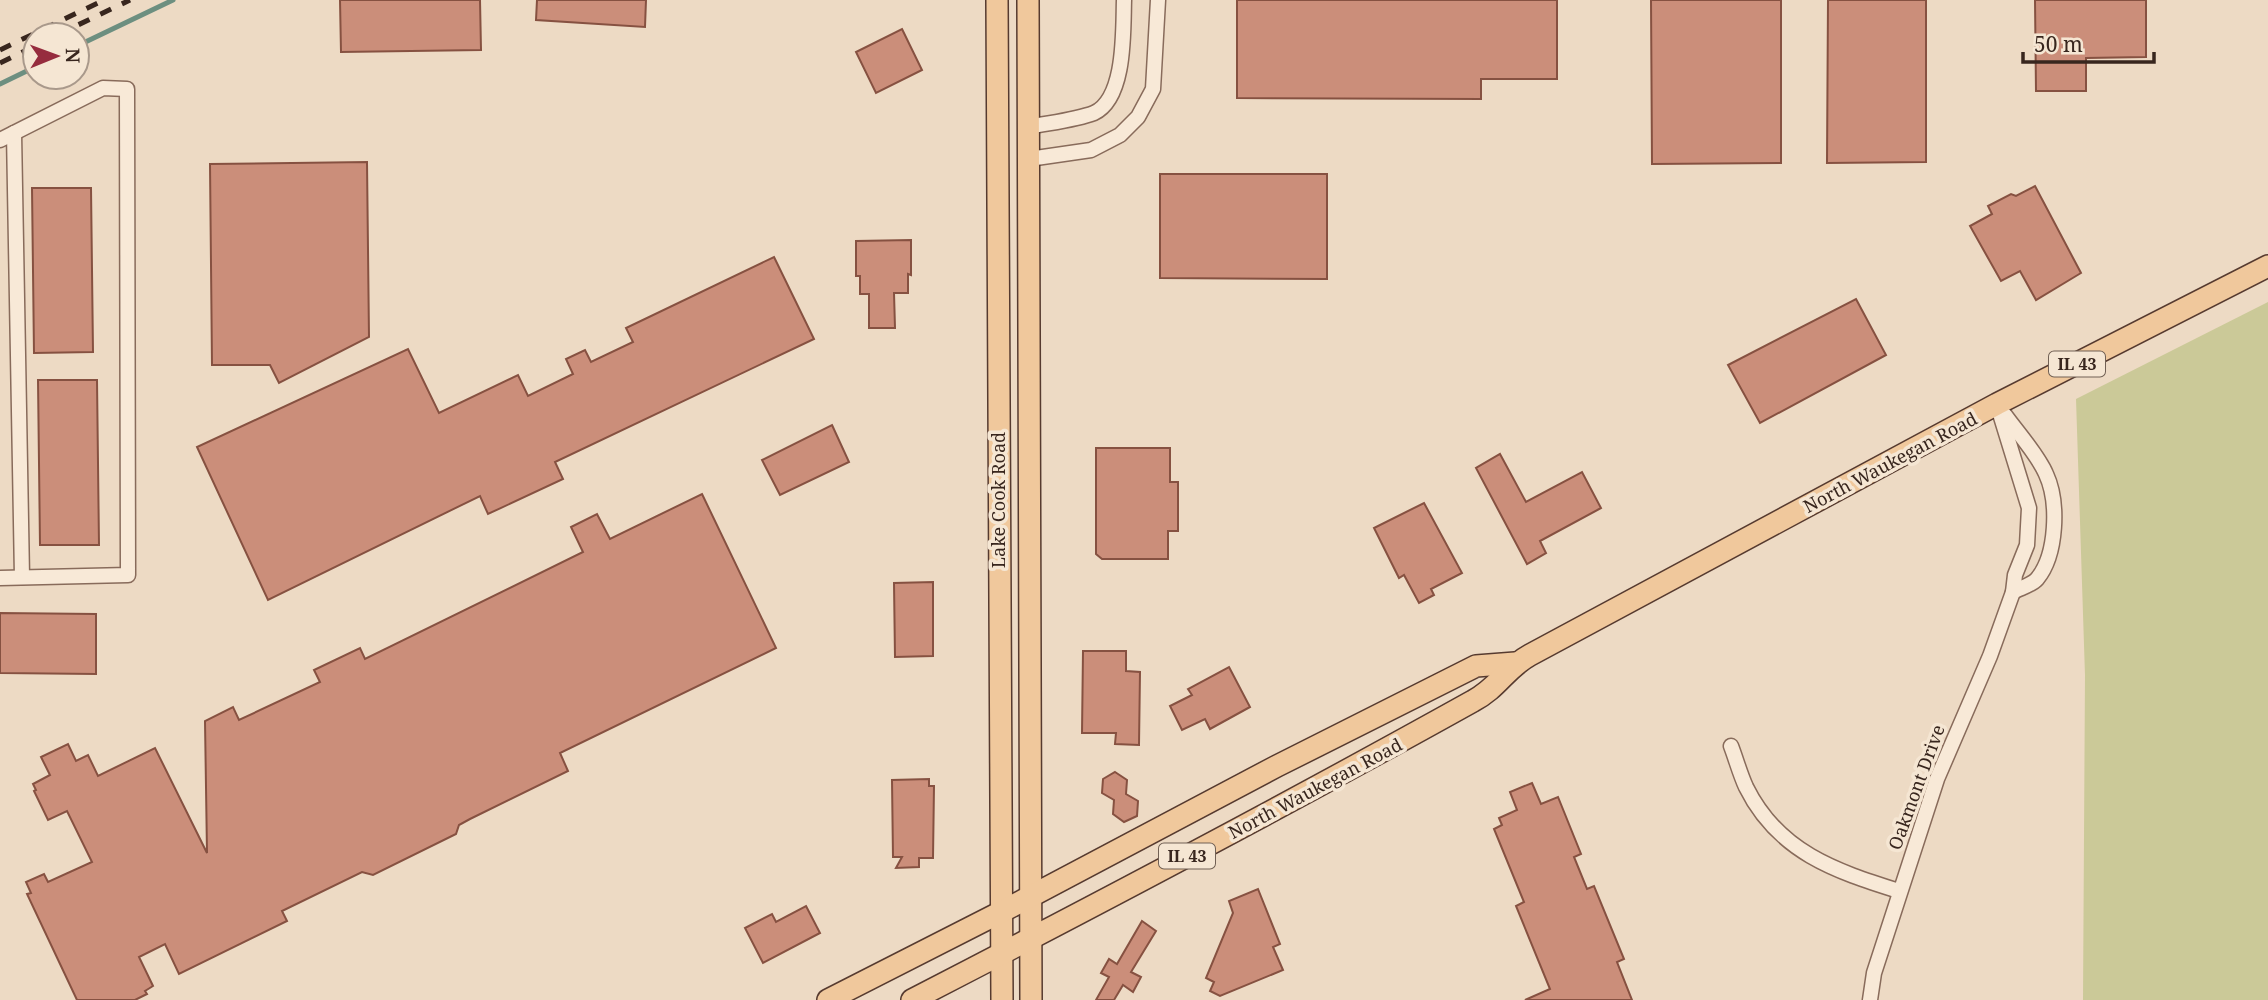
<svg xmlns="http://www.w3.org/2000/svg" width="2268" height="1000" font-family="'Noto Serif',serif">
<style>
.green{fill:#cbc998}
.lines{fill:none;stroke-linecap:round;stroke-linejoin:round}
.stream{stroke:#6d8f80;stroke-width:5}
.building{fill:#cb8e7a;stroke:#865141;stroke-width:2}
.street-casing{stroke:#886b5b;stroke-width:17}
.primary-casing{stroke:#563a2f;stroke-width:24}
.street{stroke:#f8e9d7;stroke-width:14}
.primary{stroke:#f0c89c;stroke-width:21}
.rail{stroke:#38261e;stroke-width:5;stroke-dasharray:12 12;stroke-linecap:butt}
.labels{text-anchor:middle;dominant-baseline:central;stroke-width:7;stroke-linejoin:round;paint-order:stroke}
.shield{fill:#f5e6d3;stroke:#716054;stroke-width:2}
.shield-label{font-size:16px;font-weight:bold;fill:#38261e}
.street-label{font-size:18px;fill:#38261e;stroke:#f5e6d3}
</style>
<rect width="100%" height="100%" fill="#eddac4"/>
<polygon class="green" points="2268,302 2268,1000 2083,1000 2085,675 2076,399"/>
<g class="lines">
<g class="stream">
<polyline points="77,46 173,0"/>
<polyline points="0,84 35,67"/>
</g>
</g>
<g class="building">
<polygon points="340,0 480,0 481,50 341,52"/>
<polygon points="537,0 646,0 645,27 536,20"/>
<polygon points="1237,0 1557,0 1557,79 1481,79 1481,99 1237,98"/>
<polygon points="1651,0 1781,0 1781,163 1652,164"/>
<polygon points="1828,0 1926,0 1926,162 1827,163"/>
<polygon points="2035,0 2146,0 2146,57 2086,58 2086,91 2036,91"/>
<polygon points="902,29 922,70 876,93 856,52"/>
<polygon points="367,162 369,337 279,383 270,365 212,365 210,164"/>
<polygon points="1160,174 1327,174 1327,279 1160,278"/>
<polygon points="2035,186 2081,273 2036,300 2020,271 2001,281 1970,226 1992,214 1988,206 2011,194 2016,196"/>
<polygon points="32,188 91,188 93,352 34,353"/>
<polygon points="911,240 911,275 908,274 908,293 894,293 895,328 869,328 869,294 860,294 860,276 856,276 856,241"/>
<polygon points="774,257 814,339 555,462 563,479 488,514 480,496 268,600 197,447 408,349 439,413 518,375 528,396 573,374 566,359 585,350 591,362 633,342 626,328"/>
<polygon points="1856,299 1886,355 1760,423 1728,365"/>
<polygon points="38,380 97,380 99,545 40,545"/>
<polygon points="832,425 849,462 780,495 762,460"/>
<polygon points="1096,448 1170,448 1170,482 1178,482 1178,531 1168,531 1168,559 1102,559 1096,554"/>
<polygon points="1500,454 1526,502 1582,472 1601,508 1540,541 1546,553 1527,564 1476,468"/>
<polygon points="702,494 776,648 560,753 568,771 470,819 459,825 456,834 373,875 362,872 282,911 287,921 179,974 165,944 139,957 153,986 145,991 147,994 135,1000 77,1000 27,894 31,893 26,882 44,874 48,882 92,862 67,811 48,820 34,791 36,790 33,784 50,775 41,757 68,744 76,761 88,755 98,776 155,748 207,853 205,721 233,707 239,720 320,682 314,670 360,648 365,659 583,552 571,527 597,514 610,539"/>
<polygon points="1424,503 1462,573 1431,589 1434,595 1419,603 1404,575 1399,578 1374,528"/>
<polygon points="933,582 933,656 895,657 894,583"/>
<polygon points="0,613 96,614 96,674 0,673"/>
<polygon points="1083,651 1126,651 1126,671 1140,672 1139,745 1115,744 1116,733 1082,733"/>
<polygon points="1229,667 1250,707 1210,729 1205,719 1182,730 1170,706 1192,695 1188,689"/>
<polygon points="1115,772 1127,780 1126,794 1138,801 1137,816 1124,822 1113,814 1114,800 1102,793 1103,779"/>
<polygon points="929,779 929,786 934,786 933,858 919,858 919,867 896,868 902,857 893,857 892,780"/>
<polygon points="1532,783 1541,804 1558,797 1581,854 1574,857 1587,889 1594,886 1624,959 1617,962 1632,1000 1525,1000 1550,989 1516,906 1524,902 1494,829 1502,825 1499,818 1517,810 1510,792"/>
<polygon points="1258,889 1280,944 1273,947 1283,970 1220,996 1210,991 1214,982 1206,978 1233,913 1229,901"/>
<polygon points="806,906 820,933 763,963 745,928 772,914 776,922"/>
<polygon points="1142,921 1156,931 1131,972 1141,977 1133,992 1123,985 1114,1000 1096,1000 1109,977 1101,973 1109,959 1117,964"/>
</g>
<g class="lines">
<g class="street-casing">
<g id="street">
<path d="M1029 127C1048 123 1076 120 1094 113 1126 98 1123 30 1124 0"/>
<polyline points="14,133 22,577"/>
<polyline points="0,140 103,88 127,89 128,575 0,578"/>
<polyline points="1029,159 1091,150 1120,135 1138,117 1153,89 1158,0"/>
<path d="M2005 415C2018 433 2038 455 2046 474 2059 502 2057 555 2037 579 2032 585 2020 588 2013 592"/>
<path d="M1731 746C1736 759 1740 774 1746 787 1778 852 1835 871 1899 891"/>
<polyline points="1870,1000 1874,973 1937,779 1990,656 2013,592 2015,575 2027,545 2029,508 1997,404"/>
</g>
</g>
<g class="primary-casing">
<g id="primary">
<polyline points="997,0 1002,1000"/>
<polyline points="1028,0 1031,1000"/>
<polyline points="828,1000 1001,912 1277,766 1476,666 1515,663"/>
<path d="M912 1000C1100 903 1288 804 1473 701 1498 688 1506 668 1530 655L1997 404 2268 266"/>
</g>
</g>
<use href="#street" class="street"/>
<use href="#primary" class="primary"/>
<g class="rail">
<polyline points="57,35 130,0"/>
<polyline points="0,50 104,0"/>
<polyline points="0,63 35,46"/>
</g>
</g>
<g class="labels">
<g class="shield">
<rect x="2049" y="351.5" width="56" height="25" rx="5"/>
<rect x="1159" y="843.5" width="56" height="25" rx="5"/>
</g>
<g class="shield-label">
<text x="2077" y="364">IL 43</text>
<text x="1187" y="856">IL 43</text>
</g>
<g class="street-label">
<text transform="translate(1890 462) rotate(-28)">North Waukegan Road</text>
<text transform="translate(998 500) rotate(-90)">Lake Cook Road</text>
<text transform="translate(1916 787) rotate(-70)">Oakmont Drive</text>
<text transform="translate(1315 788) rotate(-28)">North Waukegan Road</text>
</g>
</g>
<g transform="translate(56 56) rotate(89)"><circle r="33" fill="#f5e6d3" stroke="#a9998b" stroke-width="2"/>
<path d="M0-5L12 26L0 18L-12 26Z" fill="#962c3e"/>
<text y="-10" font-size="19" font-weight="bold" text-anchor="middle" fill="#38261e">N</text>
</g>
<path d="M2023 52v10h131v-10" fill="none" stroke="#38261e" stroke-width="3.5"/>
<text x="2034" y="52" font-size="21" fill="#38261e" stroke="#f5e6d3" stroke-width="5" paint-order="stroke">50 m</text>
</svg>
